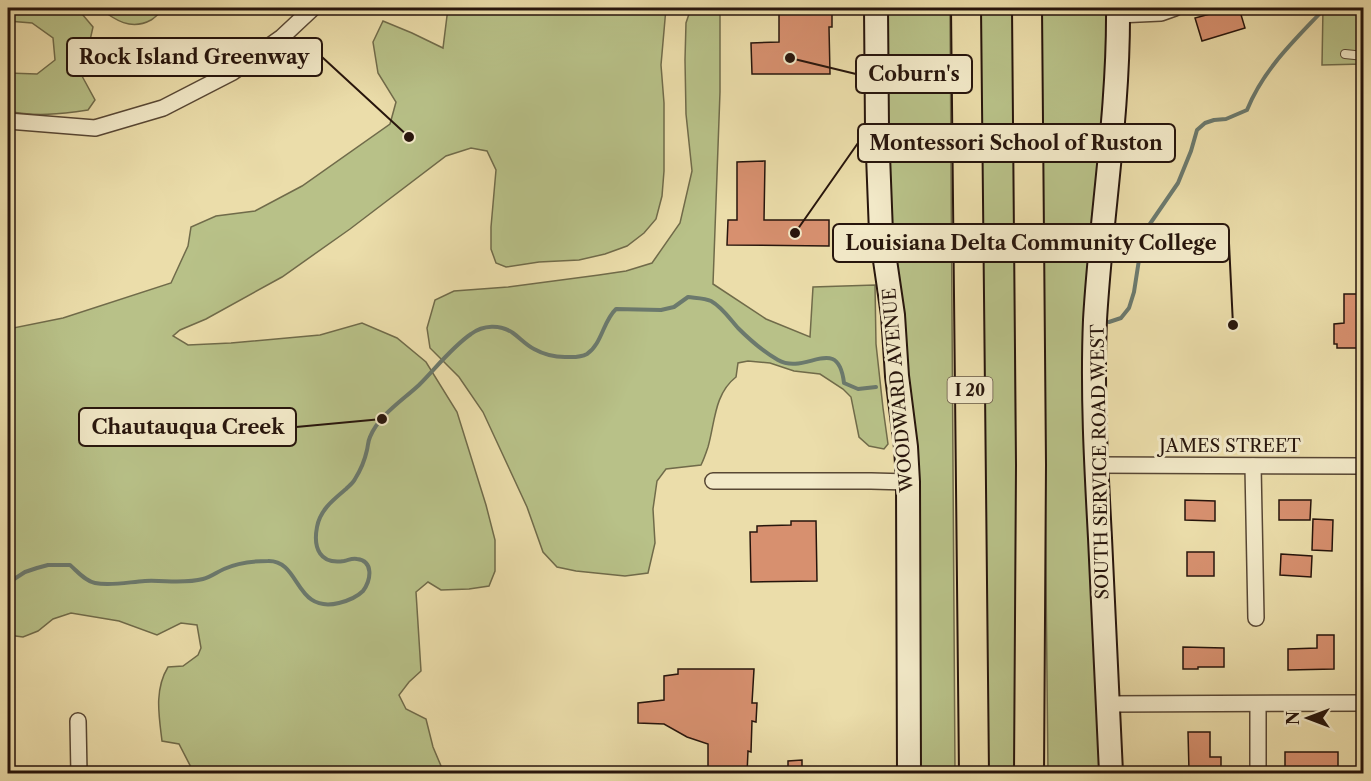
<svg xmlns="http://www.w3.org/2000/svg" width="1371" height="781" font-family="'Libre Caslon Text',serif">
<style>
.green{fill:#b8c188;stroke:#706b4a;stroke-width:1.5}
.lines{fill:none;stroke-linecap:round;stroke-linejoin:round}
.stream{stroke:#6b796d;stroke-width:4}
.building{fill:#d7906f;stroke:#27150c;stroke-width:1.5}
.service-casing{stroke:#584734;stroke-width:10}
.minor-casing{stroke:#584734;stroke-width:18}
.secondary-casing{stroke:#27150c;stroke-width:26}
.motorway-casing{stroke:#27150c;stroke-width:32}
.service{stroke:#f2e9c8;stroke-width:8}
.minor{stroke:#f2e9c8;stroke-width:15}
.secondary{stroke:#f2e9c8;stroke-width:22}
.motorway{stroke:#ebddaa;stroke-width:28}
.labels{text-anchor:middle;dominant-baseline:central;stroke-width:6;stroke-linejoin:round;paint-order:stroke}
.shield{fill:#f2e9c8;stroke:#645544;stroke-width:1.5}
.shield-label{font-size:16px;font-weight:bold;fill:#27150c}
.street-label{font-size:18px;fill:#27150c;stroke:#f2e9c8}
.leader{fill:none;stroke:#27150c;stroke-width:2}
.callout-dot{fill:#27150c;stroke:#f2e9c8;stroke-width:2}
.callout{fill:#f2e9c8;stroke:#27150c;stroke-width:2}
.callout-label{font-size:20px;text-anchor:middle;font-weight:bold;fill:#27150c}
</style>
<rect width="100%" height="100%" fill="#ebddaa"/>
<filter id="stains"><feTurbulence type="fractalNoise" baseFrequency=".00333" numOctaves="4"/><feColorMatrix values="0 0 0 0 .2 0 0 0 0 .09 0 0 0 0 .02 0 0 0 .5 -.17"/></filter>
<radialGradient id="worn" r=".72"><stop offset=".6" stop-color="#630" stop-opacity="0"/><stop offset="1" stop-color="#630" stop-opacity=".3"/></radialGradient>
<g class="green">
<path d="M8 8H77L93 27 82 76 95 100 88 110C61 114 35 117 8 111V73L37 74 55 60 53 38 32 23 8 21Z"/>
<path d="M99 8H166C161 11 156 17 151 20 131 31 115 20 99 8Z"/>
<path d="M448 8H666L661 65 664 103V171L662 196 656 219 644 233 627 246 605 254 579 260 539 262 506 267 496 263 491 249V227L496 170 487 151 471 148 446 156 350 229 282 277 206 319 180 330 173 336 188 345 231 343 320 335 362 323 397 338 426 362 457 412 486 505 495 540V571L489 586 469 589 441 590 428 582 416 592 421 671 409 682 399 695 406 709 426 719 433 747 444 773H194L179 744 162 741C159 716 154 690 168 667L183 666 198 655 201 648 197 625 181 623 157 635 119 621 71 613 53 619 38 631 23 637 8 635V329L63 318 171 283 188 246 191 227 216 216 255 211 302 186 390 124 396 102 378 73 373 42 383 21 412 33 443 48Z"/>
<path d="M691 8H720V92L713 284 766 319 810 337 813 287 875 285 876 344 883 408 888 444 884 449 869 446 859 437 851 397 843 389 820 374 794 371 770 363 748 361 738 363 736 377C714 394 715 423 708 447 706 453 704 459 701 465L666 469 657 481 653 509 655 543 648 573 625 576 576 571 557 567 543 552 527 507 483 412 459 377 430 348 427 328 435 300 454 291 508 287 599 275 626 271 652 263 680 223 692 171 686 114 685 60 686 23Z"/>
<polygon points="884,8 950,8 955,773 917,773 892,241"/>
<polygon points="981,8 1013,8 1018,774 984,773"/>
<polygon points="1037,8 1111,8 1105,142 1104,773 1048,773 1044,386"/>
<polygon points="1323,8 1363,8 1363,64 1322,65"/>
</g>
<g class="lines">
<g class="stream">
<path d="M1109 322 1121 318 1129 308 1134 292 1143 234 1178 183 1191 151 1197 130 1205 123 1214 120 1226 119 1247 110C1264 68 1295 40 1325 8"/>
<path d="M8 583 25 572 37 568 48 565H70C77 571 85 581 95 583 111 586 129 582 145 581 164 580 184 584 203 579 211 577 217 572 224 569 237 563 253 561 268 561 301 560 294 614 339 603 347 601 357 597 363 591 371 580 374 561 357 559 352 558 349 560 344 561 320 565 313 548 317 527 320 510 333 500 346 489 349 486 353 483 355 479 360 471 365 459 367 450 368 446 368 441 370 437 379 415 403 400 419 385 436 368 452 347 471 334 483 325 500 324 513 333 520 338 526 345 534 349 543 354 555 357 565 357 572 357 580 358 587 354 602 344 603 321 616 309L661 310 674 307 688 297C695 298 705 298 711 301 722 307 730 319 738 328 750 340 764 352 778 360 806 376 838 333 844 383L858 389 876 387"/>
</g>
</g>
<g class="building">
<polygon points="779,8 832,8 832,27 829,27 830,74 752,74 751,43 779,42"/>
<polygon points="1232,8 1239,8 1245,28 1202,41 1195,18"/>
<polygon points="765,161 764,220 829,220 829,246 727,245 728,220 737,220 737,162"/>
<polygon points="1344,294 1364,294 1364,348 1337,348 1337,344 1334,344 1334,324 1344,323"/>
<polygon points="1185,500 1215,501 1215,521 1185,520"/>
<polygon points="1279,500 1311,500 1310,520 1279,520"/>
<polygon points="1313,519 1333,520 1332,551 1312,550"/>
<polygon points="791,521 816,521 817,581 751,582 750,532 757,532 757,526 791,525"/>
<rect x="1187" y="552" width="27" height="24"/>
<polygon points="1281,554 1312,556 1311,577 1280,575"/>
<polygon points="1317,635 1334,635 1334,669 1288,670 1288,649 1317,648"/>
<polygon points="1183,647 1224,648 1224,667 1198,667 1198,669 1183,669"/>
<polygon points="678,669 754,669 752,703 757,703 756,722 752,721 751,752 748,751 747,774 708,774 708,744 687,737 664,724 638,723 638,703 664,700 664,676 678,674"/>
<polygon points="1188,732 1210,732 1210,757 1221,757 1221,771 1189,771"/>
<polygon points="1285,752 1338,752 1338,771 1285,772"/>
<polygon points="802,760 802,774 788,774 788,761"/>
</g>
<g class="lines">
<g class="service-casing">
<polyline id="service" points="1345,54 1364,56"/>
</g>
<g class="minor-casing">
<g id="minor">
<polyline points="1118,15 1161,13 1175,8"/>
<polyline points="8,121 95,128 163,108 233,72 282,37 313,8"/>
<polyline points="1096,465 1364,466"/>
<polyline points="1253,466 1256,618"/>
<polyline points="713,481 871,481 908,482"/>
<polyline points="1108,704 1364,703"/>
<polyline points="1258,704 1258,774"/>
<polyline points="78,721 79,774"/>
</g>
</g>
<g class="secondary-casing">
<g id="secondary">
<polyline points="876,8 877,129 881,233 893,315 897,376 906,447 908,482 909,774"/>
<path d="M1111 774C1108 695 1104 616 1100 538 1096 465 1092 392 1095 320 1101 216 1119 112 1118 8"/>
</g>
</g>
<g class="motorway-casing">
<g id="motorway">
<polyline points="966,8 974,774"/>
<polyline points="1027,8 1031,465 1029,774"/>
</g>
</g>
<use href="#service" class="service"/>
<use href="#minor" class="minor"/>
<use href="#secondary" class="secondary"/>
<use href="#motorway" class="motorway"/>
</g>
<g class="labels">
<rect class="shield" x="947.5" y="377" width="45" height="26" rx="4.5"/>
<g class="shield-label">
<text x="970" y="390">I 20</text>
</g>
<g class="street-label">
<text transform="translate(898 390) rotate(-95)">WOODWARD AVENUE</text>
<text x="1230" y="446">JAMES STREET</text>
<text transform="translate(1100 462) rotate(-91)">SOUTH SERVICE ROAD WEST</text>
</g>
</g>
<path class="leader" d="M409 137L322 57M790 58L856 74M795 233L858 143M1233 325L1229 243M382 419L296 427"/>
<g class="callout-dot">
<circle cx="409" cy="137" r="6"/>
<circle cx="790" cy="58" r="6"/>
<circle cx="795" cy="233" r="6"/>
<circle cx="1233" cy="325" r="6"/>
<circle cx="382" cy="419" r="6"/>
</g>
<g class="callout">
<rect x="67" y="38" width="255" height="38" rx="6"/>
<rect x="856" y="55" width="116" height="38" rx="6"/>
<rect x="858" y="124" width="317" height="38" rx="6"/>
<rect x="833" y="224" width="396" height="38" rx="6"/>
<rect x="79" y="408" width="217" height="38" rx="6"/>
</g>
<g class="callout-label">
<text x="194" y="64">Rock Island Greenway</text>
<text x="914" y="81">Coburn's</text>
<text x="1016" y="150">Montessori School of Ruston</text>
<text x="1031" y="250">Louisiana Delta Community College</text>
<text x="188" y="434">Chautauqua Creek</text>
</g>
<rect width="1371" height="781" fill="none" stroke="#ebddaa" stroke-width="30"/>
<rect x="9" y="9" width="1353" height="763" fill="none" stroke="#27150c" stroke-width="3"/>
<rect x="15" y="15" width="1341" height="751" fill="none" stroke="#27150c" stroke-width="1.5"/>
<g transform="translate(1308 718) rotate(270)" stroke="#f2e9c8" stroke-width="4.5" paint-order="stroke">
<path d="M0-4.5L10 22L0 15L-10 22Z" fill="#27150c"/>
<text y="-9" font-size="16" font-weight="bold" text-anchor="middle" fill="#27150c">N</text>
</g>
<rect width="100%" height="100%" filter="url(#stains)"/>
<rect width="100%" height="100%" fill="url(#worn)"/>
</svg>
